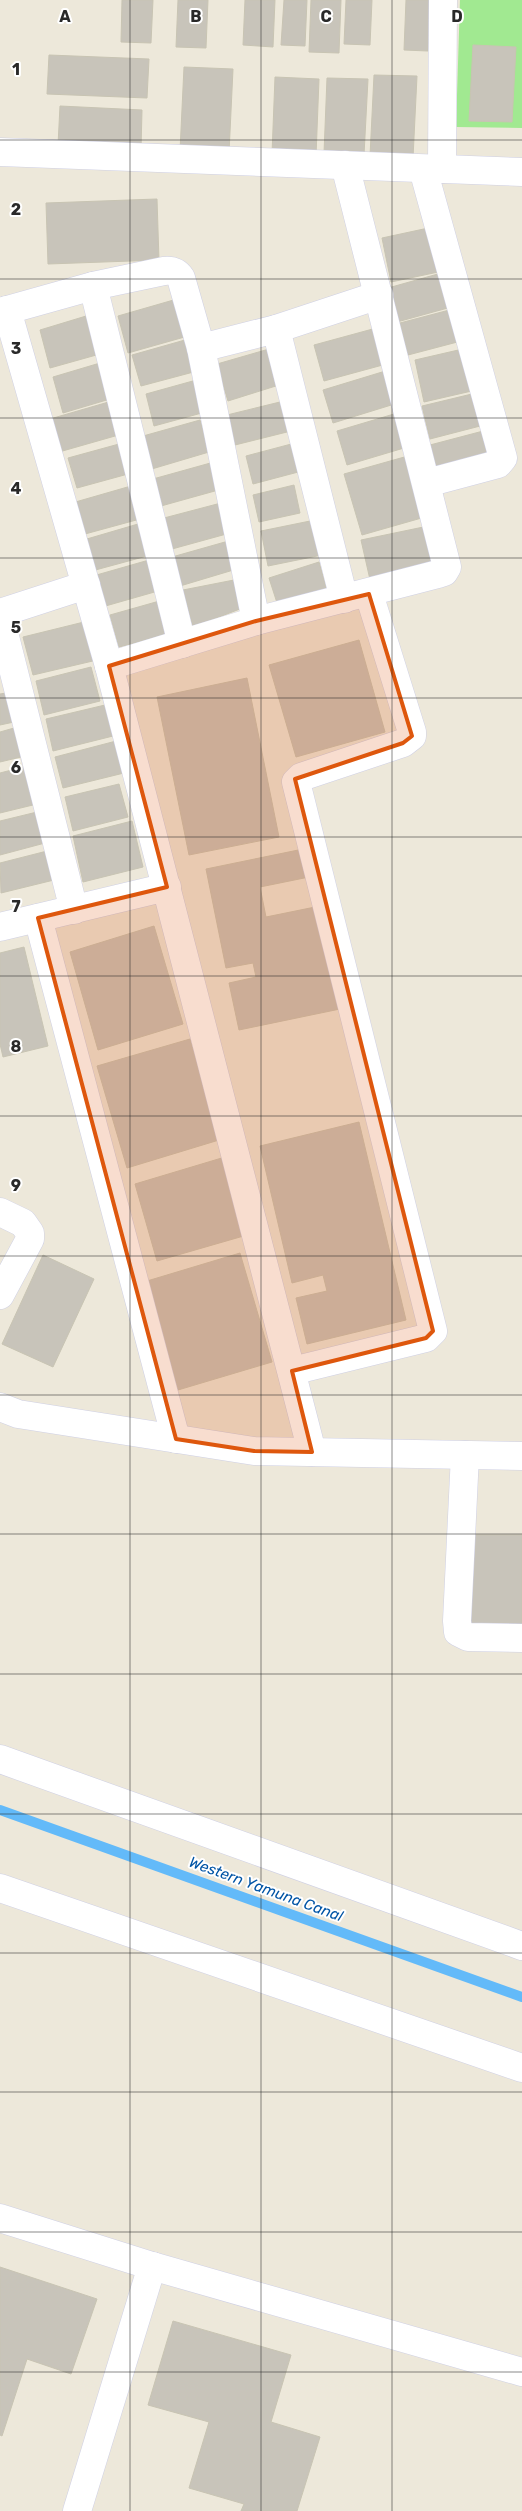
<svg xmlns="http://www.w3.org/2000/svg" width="522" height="2511" font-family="Rubik,sans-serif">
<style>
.green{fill:#a1e991}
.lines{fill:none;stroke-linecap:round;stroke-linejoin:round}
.stream{stroke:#63baf9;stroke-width:10}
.building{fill:#c8c4ba;stroke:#c8c4b3}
.minor-casing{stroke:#cfd0e4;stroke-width:29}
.tertiary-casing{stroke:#cfd0e4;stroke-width:29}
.minor{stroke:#fff;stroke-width:28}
.tertiary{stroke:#fff;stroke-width:28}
.marked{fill:#de570d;fill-opacity:0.2;stroke:#de570d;stroke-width:4;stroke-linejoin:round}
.grid{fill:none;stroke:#292929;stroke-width:1;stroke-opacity:0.55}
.labels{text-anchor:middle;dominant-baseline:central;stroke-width:4;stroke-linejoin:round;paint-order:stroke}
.water-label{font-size:15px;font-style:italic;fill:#0154a5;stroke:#fff}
.grid-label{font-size:16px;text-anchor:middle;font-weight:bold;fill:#292929;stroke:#fff;stroke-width:4;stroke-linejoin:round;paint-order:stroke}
</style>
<rect width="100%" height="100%" fill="#ede8da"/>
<polygon class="green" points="460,0 522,0 522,128 456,127"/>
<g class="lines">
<polyline class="stream" points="0,1810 522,1997"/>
</g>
<g class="building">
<polygon points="122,0 153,0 151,43 121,42"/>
<polygon points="178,0 208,0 206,48 176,47"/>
<polygon points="245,0 275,0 273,47 243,45"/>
<polygon points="284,0 307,0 305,46 281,45"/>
<polygon points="311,0 341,0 339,53 309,52"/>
<polygon points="346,0 372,0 370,45 344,44"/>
<polygon points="406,0 431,0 428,51 404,50"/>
<polygon points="473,45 516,47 512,122 469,121"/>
<polygon points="49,55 149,59 147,98 47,94"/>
<polygon points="184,67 233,69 229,153 180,151"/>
<polygon points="374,75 417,76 413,158 370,156"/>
<polygon points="275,77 319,79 316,156 272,154"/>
<polygon points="327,78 368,79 364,155 324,153"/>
<polygon points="60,106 142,110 141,149 58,145"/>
<polygon points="157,199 159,260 48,264 46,203"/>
<polygon points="433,227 443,271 391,282 382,238"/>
<polygon points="445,272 455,306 397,322 388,288"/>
<polygon points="177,299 188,336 128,353 118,316"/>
<polygon points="457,308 465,340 408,355 400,323"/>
<polygon points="96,313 107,352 50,368 40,330"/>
<polygon points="380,327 390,363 324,381 314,345"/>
<polygon points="192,338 201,370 141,386 132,355"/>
<polygon points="467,348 476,390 424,402 415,360"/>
<polygon points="269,349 279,385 228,401 217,364"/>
<polygon points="100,363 110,399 63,413 53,377"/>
<polygon points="392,369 401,402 333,423 323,390"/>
<polygon points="200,379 209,411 154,426 146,394"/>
<polygon points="476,393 484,425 430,439 422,406"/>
<polygon points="112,401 122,434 59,452 50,419"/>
<polygon points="284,401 291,431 235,445 227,415"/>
<polygon points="404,411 414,445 347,465 337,431"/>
<polygon points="200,420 209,452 145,471 136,438"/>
<polygon points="487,430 495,462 438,476 430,445"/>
<polygon points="295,443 302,471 253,484 246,456"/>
<polygon points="119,444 128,474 77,488 68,458"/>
<polygon points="415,454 432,515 362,535 344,474"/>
<polygon points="214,462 222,489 161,506 153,479"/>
<polygon points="294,485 300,513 259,522 253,495"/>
<polygon points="131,486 140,519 74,537 65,505"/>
<polygon points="221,503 230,533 172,549 164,518"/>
<polygon points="315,520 322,555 268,566 261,531"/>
<polygon points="138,524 147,556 88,572 80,541"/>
<polygon points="433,525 443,568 371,584 361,540"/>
<polygon points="232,540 240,568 180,586 172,557"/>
<polygon points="149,560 158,591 95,609 86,578"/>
<polygon points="319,562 328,594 279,609 269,578"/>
<polygon points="239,579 245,607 193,627 183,590"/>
<polygon points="163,600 172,633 119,647 110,615"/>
<polygon points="88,621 97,660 33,675 23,637"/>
<polygon points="359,640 385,732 296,757 269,665"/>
<polygon points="91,667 100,701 44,715 36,681"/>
<polygon points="247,678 279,837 189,855 157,697"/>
<polygon points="6,693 14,722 0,725 0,694"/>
<polygon points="105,705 113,736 53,751 46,719"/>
<polygon points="14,728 21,757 0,762 0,732"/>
<polygon points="120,740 128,772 63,788 55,757"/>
<polygon points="27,766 37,804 0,813 0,773"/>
<polygon points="119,784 128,817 73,831 65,797"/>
<polygon points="37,812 45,843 0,855 0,821"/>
<polygon points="132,821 143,867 83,882 73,836"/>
<polygon points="308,848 314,876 260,887 266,917 320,906 340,1009 239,1030 229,983 256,977 253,963 226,968 206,869"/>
<polygon points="51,850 58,879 1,893 0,863"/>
<polygon points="154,926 183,1024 98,1050 70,952"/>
<polygon points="24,947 48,1046 3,1057 0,1044 0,953"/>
<polygon points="190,1039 219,1140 127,1168 97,1066"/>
<polygon points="359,1122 406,1320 307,1344 296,1298 327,1291 323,1275 292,1283 260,1146"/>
<polygon points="225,1157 247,1235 157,1261 135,1184"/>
<polygon points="240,1253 272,1362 178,1390 147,1281"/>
<polygon points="43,1255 94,1279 53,1367 2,1344"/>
<polygon points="467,1535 522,1535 522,1631 466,1631"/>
<polygon points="0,2267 97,2299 71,2374 27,2359 2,2436 0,2435"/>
<polygon points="173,2321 291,2355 271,2422 320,2437 297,2511 241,2511 244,2504 189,2488 209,2422 148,2405"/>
</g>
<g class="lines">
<g class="minor-casing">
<g id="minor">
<polyline points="0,152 522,172"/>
<polyline points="423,169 503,458 498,464 427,483"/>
<polyline points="442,169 443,0"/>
<polyline points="93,286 182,644"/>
<polyline points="7,310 109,666"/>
<path d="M0 312 93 286 164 271C172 270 177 272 181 278L201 348 256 621"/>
<polyline points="276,329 344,599"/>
<polyline points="201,348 276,329 379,295"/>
<polyline points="0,613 86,585"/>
<polyline points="0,617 74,910"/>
<polyline points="38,918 176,1439"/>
<polyline points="0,927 167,887"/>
<polyline points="0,1212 23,1223 30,1233 30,1239 0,1295"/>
<polyline points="292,1371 426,1338 433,1331 296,782 301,777 403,743 412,736 412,732 369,594"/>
<polyline points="0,1407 18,1414 254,1451 522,1456"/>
<polyline points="312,1452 109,666 256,621 438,574 444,572 447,567 345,165"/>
<polyline points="465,1455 457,1621 458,1632 468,1637 522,1638"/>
<polyline points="0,1759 522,1946"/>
<polyline points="0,2218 152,2266 522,2372"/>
<polyline points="77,2511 152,2266"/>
</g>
</g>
<g class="tertiary-casing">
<polyline id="tertiary" points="0,1888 522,2068"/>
</g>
<use href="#minor" class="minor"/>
<use href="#tertiary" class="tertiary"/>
</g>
<path class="marked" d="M369 594 412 736 403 743 295 779 433 1331 426 1338 292 1371 312 1452 254 1451 176 1439 38 918 167 887 109 666 256 621Z"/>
<path class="grid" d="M130 0V2511M261 0V2511M392 0V2511M0 140H522M0 279H522M0 418H522M0 558H522M0 698H522M0 837H522M0 976H522M0 1116H522M0 1256H522M0 1395H522M0 1534H522M0 1674H522M0 1814H522M0 1953H522M0 2092H522M0 2232H522M0 2372H522"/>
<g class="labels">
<g class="water-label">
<text transform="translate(266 1889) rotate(20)">Western Yamuna Canal</text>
</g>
</g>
<g class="grid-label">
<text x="65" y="22">A</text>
<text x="196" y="22">B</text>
<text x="326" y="22">C</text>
<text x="457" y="22">D</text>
<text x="16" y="75">1</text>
<text x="16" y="215">2</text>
<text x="16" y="354">3</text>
<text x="16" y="494">4</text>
<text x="16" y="633">5</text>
<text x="16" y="773">6</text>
<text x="16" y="912">7</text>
<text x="16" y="1052">8</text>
<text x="16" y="1191">9</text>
</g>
</svg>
